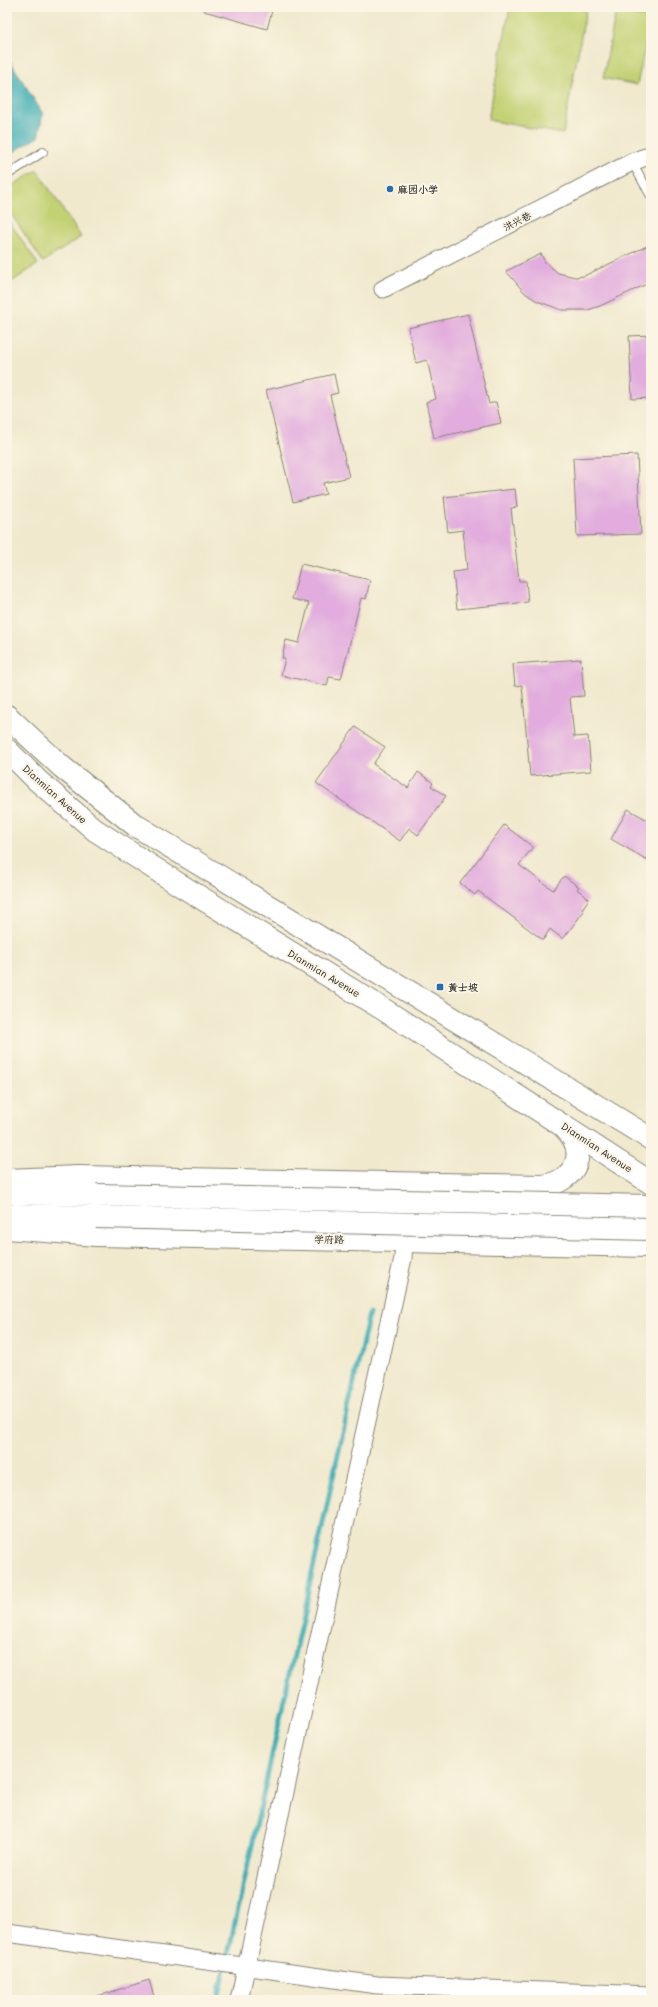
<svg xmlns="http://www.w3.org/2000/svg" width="658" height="2007" font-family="Mali,'LXGW WenKai TC',sans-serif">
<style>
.green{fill:#c2d173;stroke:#6f7648}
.water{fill:#3daeb5;stroke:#2c6568}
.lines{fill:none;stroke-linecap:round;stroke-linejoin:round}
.stream{stroke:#3daeb5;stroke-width:5}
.building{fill:#e2adde}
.service-casing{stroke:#868274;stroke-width:10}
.minor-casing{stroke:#868274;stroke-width:19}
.primary-casing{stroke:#868274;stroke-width:24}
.service{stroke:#fff;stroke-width:8}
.minor{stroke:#fff;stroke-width:17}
.primary{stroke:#fff;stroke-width:22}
.primary-bridge-casing{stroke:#868274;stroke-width:24;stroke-linecap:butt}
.primary-bridge{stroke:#fff;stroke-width:22}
.poi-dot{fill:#1f6fb2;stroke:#fcf5e5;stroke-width:1.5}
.labels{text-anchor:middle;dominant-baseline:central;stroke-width:4;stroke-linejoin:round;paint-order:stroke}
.poi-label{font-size:10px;font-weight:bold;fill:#1c1c1c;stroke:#fcf5e5;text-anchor:start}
.street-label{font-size:10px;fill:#1c1c1c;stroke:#fcf5e5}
</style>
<rect width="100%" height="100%" fill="#fcf5e5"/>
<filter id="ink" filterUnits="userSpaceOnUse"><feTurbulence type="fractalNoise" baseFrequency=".025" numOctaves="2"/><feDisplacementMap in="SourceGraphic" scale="8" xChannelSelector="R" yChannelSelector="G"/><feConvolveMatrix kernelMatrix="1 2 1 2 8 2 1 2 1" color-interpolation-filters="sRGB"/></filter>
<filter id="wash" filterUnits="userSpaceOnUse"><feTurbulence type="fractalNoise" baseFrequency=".012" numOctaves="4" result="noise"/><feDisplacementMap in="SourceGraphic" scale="16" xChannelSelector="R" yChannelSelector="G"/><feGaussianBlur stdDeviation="0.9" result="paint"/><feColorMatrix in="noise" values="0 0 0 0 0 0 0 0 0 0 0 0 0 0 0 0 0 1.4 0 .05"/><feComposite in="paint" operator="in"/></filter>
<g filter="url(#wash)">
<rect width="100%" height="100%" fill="#f0e9cd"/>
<g class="green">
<polygon points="510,7 571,7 586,10 563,134 488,120"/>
<polygon points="616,11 651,18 637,85 603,78"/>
<polygon points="37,170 81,237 43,262 7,208 7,189"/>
<polygon points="7,218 38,264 7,285"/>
</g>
<polygon class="water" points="7,56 43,114 38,137 7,156"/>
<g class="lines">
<polyline class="stream" points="218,2000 369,1314"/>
</g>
<g id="blocks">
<g class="building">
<polygon points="204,7 273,7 267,29 204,11"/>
<polygon points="651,244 651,282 600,306 588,310 562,310 537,301 525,293 506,271 541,254 545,262 558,273 575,277 584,276"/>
<polygon points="468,314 489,404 496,402 501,423 434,438 426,402 436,399 427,360 416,363 408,328"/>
<polygon points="651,335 651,398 632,399 629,336"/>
<polygon points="334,374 338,393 330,395 349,477 323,483 326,494 293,502 266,390"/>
<polygon points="637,455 641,534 577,536 573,458"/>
<polygon points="515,489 517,507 511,508 519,581 526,581 528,602 457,609 453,572 467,570 463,530 448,532 444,497"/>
<polygon points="301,564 370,580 366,599 361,598 341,679 329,677 327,686 281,675 285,658 282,658 286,640 299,643 309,603 292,599"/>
<polygon points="581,659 584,696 570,697 574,737 588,736 591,771 530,776 522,685 515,686 513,664"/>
<polygon points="355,727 385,747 373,764 408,788 418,772 433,783 431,786 446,796 418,835 409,828 400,841 316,783"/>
<polygon points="628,809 651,822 651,862 611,839"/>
<polygon points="504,825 533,847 519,865 553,890 564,876 579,887 577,889 589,899 582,909 584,911 563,939 550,929 543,940 478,891 475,895 460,883"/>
<polygon points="149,1980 155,2000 95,2000 95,1997"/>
</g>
</g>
</g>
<g filter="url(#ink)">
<use href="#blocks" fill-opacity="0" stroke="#868274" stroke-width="1"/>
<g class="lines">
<g class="service-casing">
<g id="service">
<polyline points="632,162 651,196"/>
<polyline points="7,175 43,152"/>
</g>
</g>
<g class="minor-casing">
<g id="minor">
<polyline points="383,289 632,162 651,155"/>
<polyline points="7,1933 377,1985 651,1995"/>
<polyline points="239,2000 403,1258 404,1241"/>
</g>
</g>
<g class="primary-casing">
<g id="primary">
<polyline points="7,716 62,767 135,825 651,1139"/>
<polyline points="7,750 38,781 95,830 180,885 383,1009 651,1183"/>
<path d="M7 1180 78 1177 543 1186C576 1181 590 1152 564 1127"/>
<polyline points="7,1193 96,1195"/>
<polyline points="14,1215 96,1217"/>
<polyline points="7,1228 96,1235 651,1246"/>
</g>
</g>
<use href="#service" class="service"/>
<use href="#minor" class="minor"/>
<use href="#primary" class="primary"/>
<g class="primary-bridge-casing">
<g id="primary-bridge">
<polyline points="96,1195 651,1206"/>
<polyline points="96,1217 651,1229"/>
</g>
</g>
<use href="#primary-bridge" class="primary-bridge"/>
</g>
</g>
<g class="poi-dot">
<circle cx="390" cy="189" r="4"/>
<rect x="436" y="983" width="8" height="8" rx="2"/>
</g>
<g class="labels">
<g class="poi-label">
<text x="398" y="189">麻园小学</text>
<text x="448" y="987">黄士坡</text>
</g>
<g class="street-label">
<text transform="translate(517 221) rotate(-27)">洪兴巷</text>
<text transform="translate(55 794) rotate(42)">Dianmian Avenue</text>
<text transform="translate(324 973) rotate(31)">Dianmian Avenue</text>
<text transform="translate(597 1147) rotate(33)">Dianmian Avenue</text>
<text transform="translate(329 1239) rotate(1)">学府路</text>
</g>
</g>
<rect width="658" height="2007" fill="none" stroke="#fcf5e5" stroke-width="24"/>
</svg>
